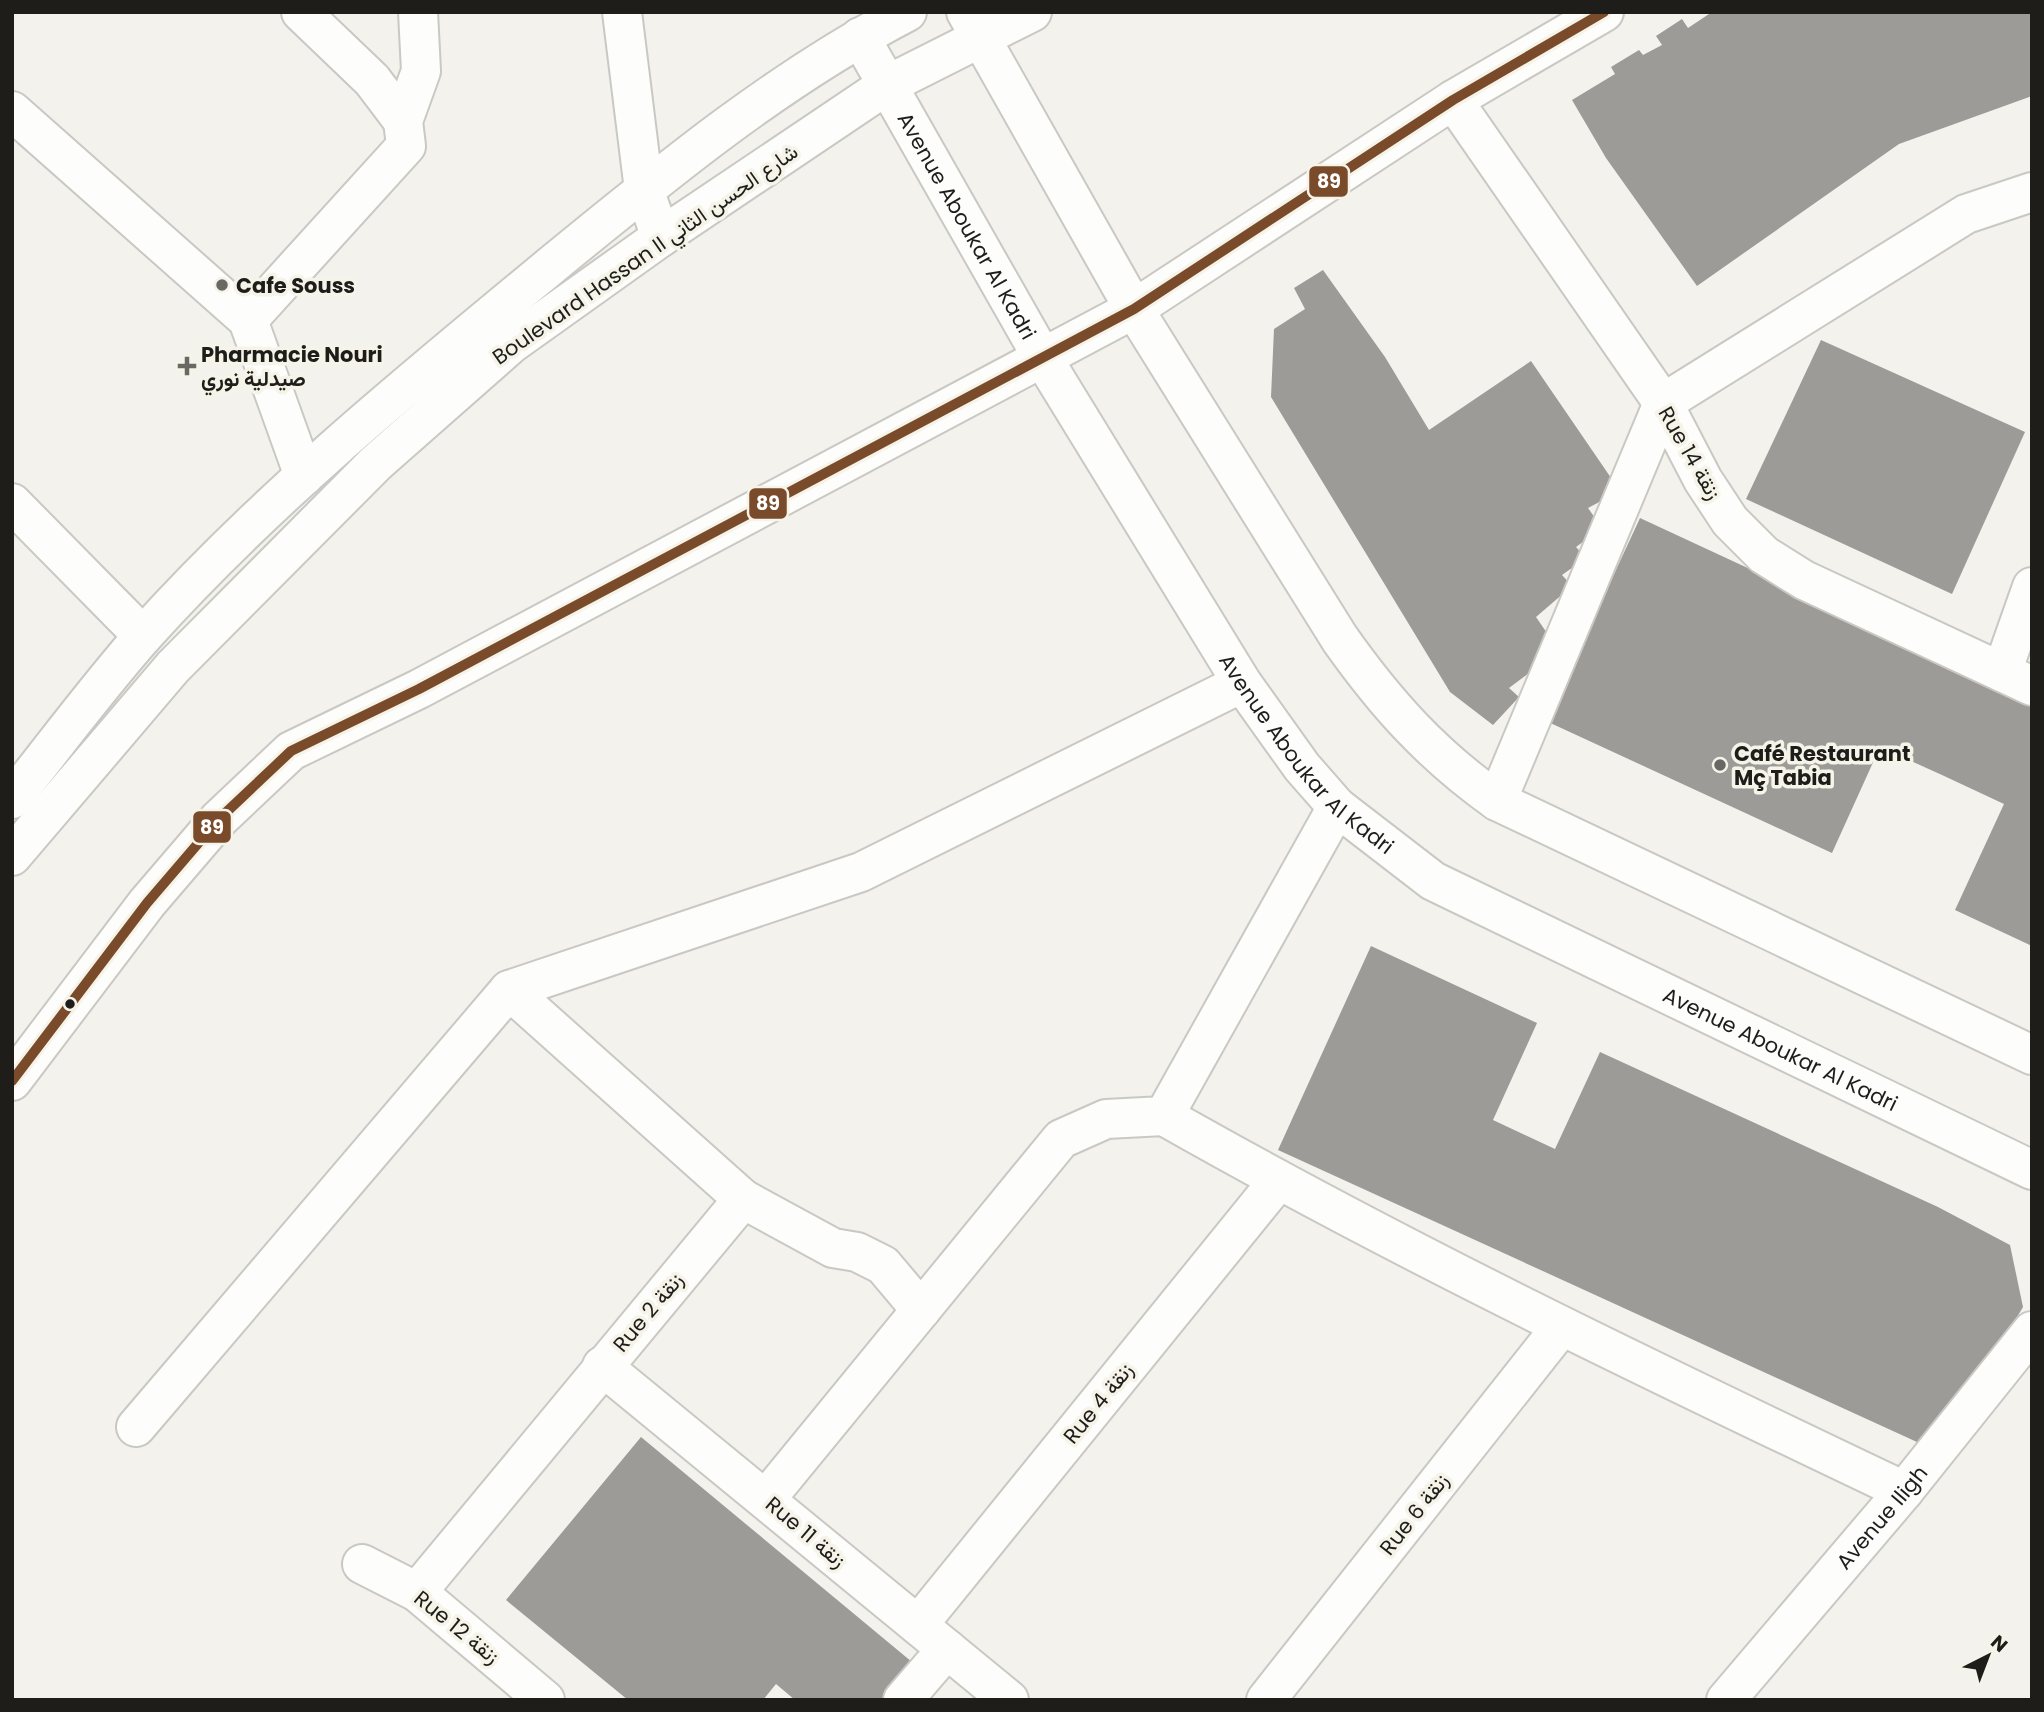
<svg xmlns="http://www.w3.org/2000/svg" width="2044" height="1712" font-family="Poppins,Vazirmatn,sans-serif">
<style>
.building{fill:#9c9b97}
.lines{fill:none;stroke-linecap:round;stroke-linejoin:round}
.minor-casing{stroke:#c9c8c3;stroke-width:42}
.major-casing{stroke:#c9c8c3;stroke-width:42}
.minor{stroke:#fdfdfc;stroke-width:38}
.major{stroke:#fdfdfc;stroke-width:38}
.bus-1-casing{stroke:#f6f3e9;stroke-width:16}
.bus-1{stroke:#7a4b2a;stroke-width:10}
.poi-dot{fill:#696864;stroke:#f6f3e9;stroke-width:2.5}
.bus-dot{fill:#1e1d1a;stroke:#f6f3e9;stroke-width:2.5}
.labels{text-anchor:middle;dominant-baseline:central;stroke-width:7;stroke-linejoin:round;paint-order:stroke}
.street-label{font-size:21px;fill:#1e1d1a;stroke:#f6f3e9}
.poi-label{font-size:21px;font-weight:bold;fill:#1e1d1a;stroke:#f6f3e9;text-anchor:start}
.line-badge{stroke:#f6f3e9;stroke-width:2.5}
.badge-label{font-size:19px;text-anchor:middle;font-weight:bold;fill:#fff}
</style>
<rect width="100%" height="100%" fill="#f3f2ec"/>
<g class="building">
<polygon points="1712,12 2032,12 2032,96 1899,144 1697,286 1606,158 1572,100 1615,74 1611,67 1639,50 1643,55 1662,45 1656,36 1682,19 1688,28"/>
<polygon points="1323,270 1385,357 1429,430 1531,361 1620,491 1588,508 1602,528 1576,547 1586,558 1562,575 1572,586 1536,617 1549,636 1529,673 1509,688 1519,697 1493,725 1450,692 1271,397 1274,329 1305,309 1294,288"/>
<polygon points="1821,340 2025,432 1952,594 1746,499"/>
<polygon points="1640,518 2032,700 2032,946 1955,910 2004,804 1942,775 1880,747 1832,853 1546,721"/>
<polygon points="1371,946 1537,1023 1493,1120 1555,1149 1600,1052 1938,1207 2010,1245 2023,1307 1997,1351 1917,1442 1278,1150"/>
<polygon points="641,1437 912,1662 881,1700 795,1700 776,1684 763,1700 628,1700 506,1600"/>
</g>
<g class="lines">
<g class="minor-casing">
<g id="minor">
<polyline points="301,12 372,80 403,121"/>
<polyline points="622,12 644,190 661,237"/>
<path d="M966 12 1134 309 1340 639C1386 704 1431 754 1497 801L2032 1055"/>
<path id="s1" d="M860 37 1042 357 1242 683 1302 767 1337 807 1433 881 2032 1170"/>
<polyline points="1453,100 1663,403 1703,480 1730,521 1764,555 1804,580 2032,686"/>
<polyline points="12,111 248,320 304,476"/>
<polyline points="248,320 406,146 403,121 421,71 418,12"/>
<polyline points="12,503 143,636"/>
<polyline points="2002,672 2032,587"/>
<polyline points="1497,801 1663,403 1966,214 2032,192"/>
<polyline points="12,1081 147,903 219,819 291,751 419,689 1134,309 1453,100 1604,12"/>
<path d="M1164 1116C1405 1253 1654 1372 1904 1491"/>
<polyline points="743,1199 509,990 861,872 1242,683"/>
<polyline points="602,1366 1009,1700"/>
<polyline points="136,1427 509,990"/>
<polyline points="766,1499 1061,1139 1106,1119 1164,1116 1337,807"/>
<polyline points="362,1564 417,1592 545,1700"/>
<polyline points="417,1592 743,1199 833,1248 857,1252 883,1265 921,1310"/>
<polyline points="918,1625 1278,1181"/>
<polyline points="903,1700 947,1649"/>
<polyline points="1266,1700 1561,1327"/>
<path id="s2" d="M1726 1700 1904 1491 2032 1331"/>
</g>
</g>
<g class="major-casing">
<g id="major">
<path d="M12 799C56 744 98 687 144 635 269 496 416 377 559 259 669 169 780 78 907 12"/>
<polyline points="12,856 173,667 376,463 511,344 661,237 887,85 1032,12"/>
</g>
</g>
<use href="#minor" class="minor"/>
<use href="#major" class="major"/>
<g class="bus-1-casing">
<polyline id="bus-1" points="12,1081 147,903 219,819 291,751 419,689 1134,309 1453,100 1604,12"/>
</g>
<use href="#bus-1" class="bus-1"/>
</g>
<g class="poi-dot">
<circle cx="222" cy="285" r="7"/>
<path d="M183.5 355.5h7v7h7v7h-7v7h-7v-7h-7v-7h7z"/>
<circle cx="1720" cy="765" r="7"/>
</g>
<circle class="bus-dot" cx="70" cy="1004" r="6"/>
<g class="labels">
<g class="street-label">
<text stroke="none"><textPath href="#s1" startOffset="217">Avenue Aboukar Al Kadri</textPath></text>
<text transform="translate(645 254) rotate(-35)">Boulevard Hassan II شارع الحسن الثاني</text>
<text transform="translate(1690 453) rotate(60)">Rue 14 زنقة</text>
<text stroke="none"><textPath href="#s1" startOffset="847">Avenue Aboukar Al Kadri</textPath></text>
<text stroke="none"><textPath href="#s1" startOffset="1414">Avenue Aboukar Al Kadri</textPath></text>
<text transform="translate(648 1312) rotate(-50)">Rue 2 زنقة</text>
<text transform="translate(1098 1403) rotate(-51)">Rue 4 زنقة</text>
<text transform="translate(1414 1514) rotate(-52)">Rue 6 زنقة</text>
<text stroke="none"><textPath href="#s2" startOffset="240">Avenue Iligh</textPath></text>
<text transform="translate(806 1532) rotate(40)">Rue 11 زنقة</text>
<text transform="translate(457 1627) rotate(39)">Rue 12 زنقة</text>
</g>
<g class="poi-label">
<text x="236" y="285">Cafe Souss</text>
<text x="201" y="354">Pharmacie Nouri<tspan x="201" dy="24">صيدلية نوري</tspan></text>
<text x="1734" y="753">Café Restaurant<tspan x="1734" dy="24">Mç Tabia</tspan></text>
</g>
</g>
<g class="line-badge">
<rect x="1308" y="165" width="41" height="33" rx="7" fill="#7a4b2a"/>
<rect x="748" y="487" width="40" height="33" rx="7" fill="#7a4b2a"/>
<rect x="192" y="810" width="40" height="34" rx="7" fill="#7a4b2a"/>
</g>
<g class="badge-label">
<text x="1329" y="188">89</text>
<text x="768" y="510">89</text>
<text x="212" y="834">89</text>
</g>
<rect width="2044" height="1712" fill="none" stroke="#1e1d1a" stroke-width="28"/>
<g transform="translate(1988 1656) rotate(42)" stroke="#f6f3e9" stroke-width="5" paint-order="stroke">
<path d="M0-5L12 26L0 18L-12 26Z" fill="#1e1d1a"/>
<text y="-10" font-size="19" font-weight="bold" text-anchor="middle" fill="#1e1d1a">N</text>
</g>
</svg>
